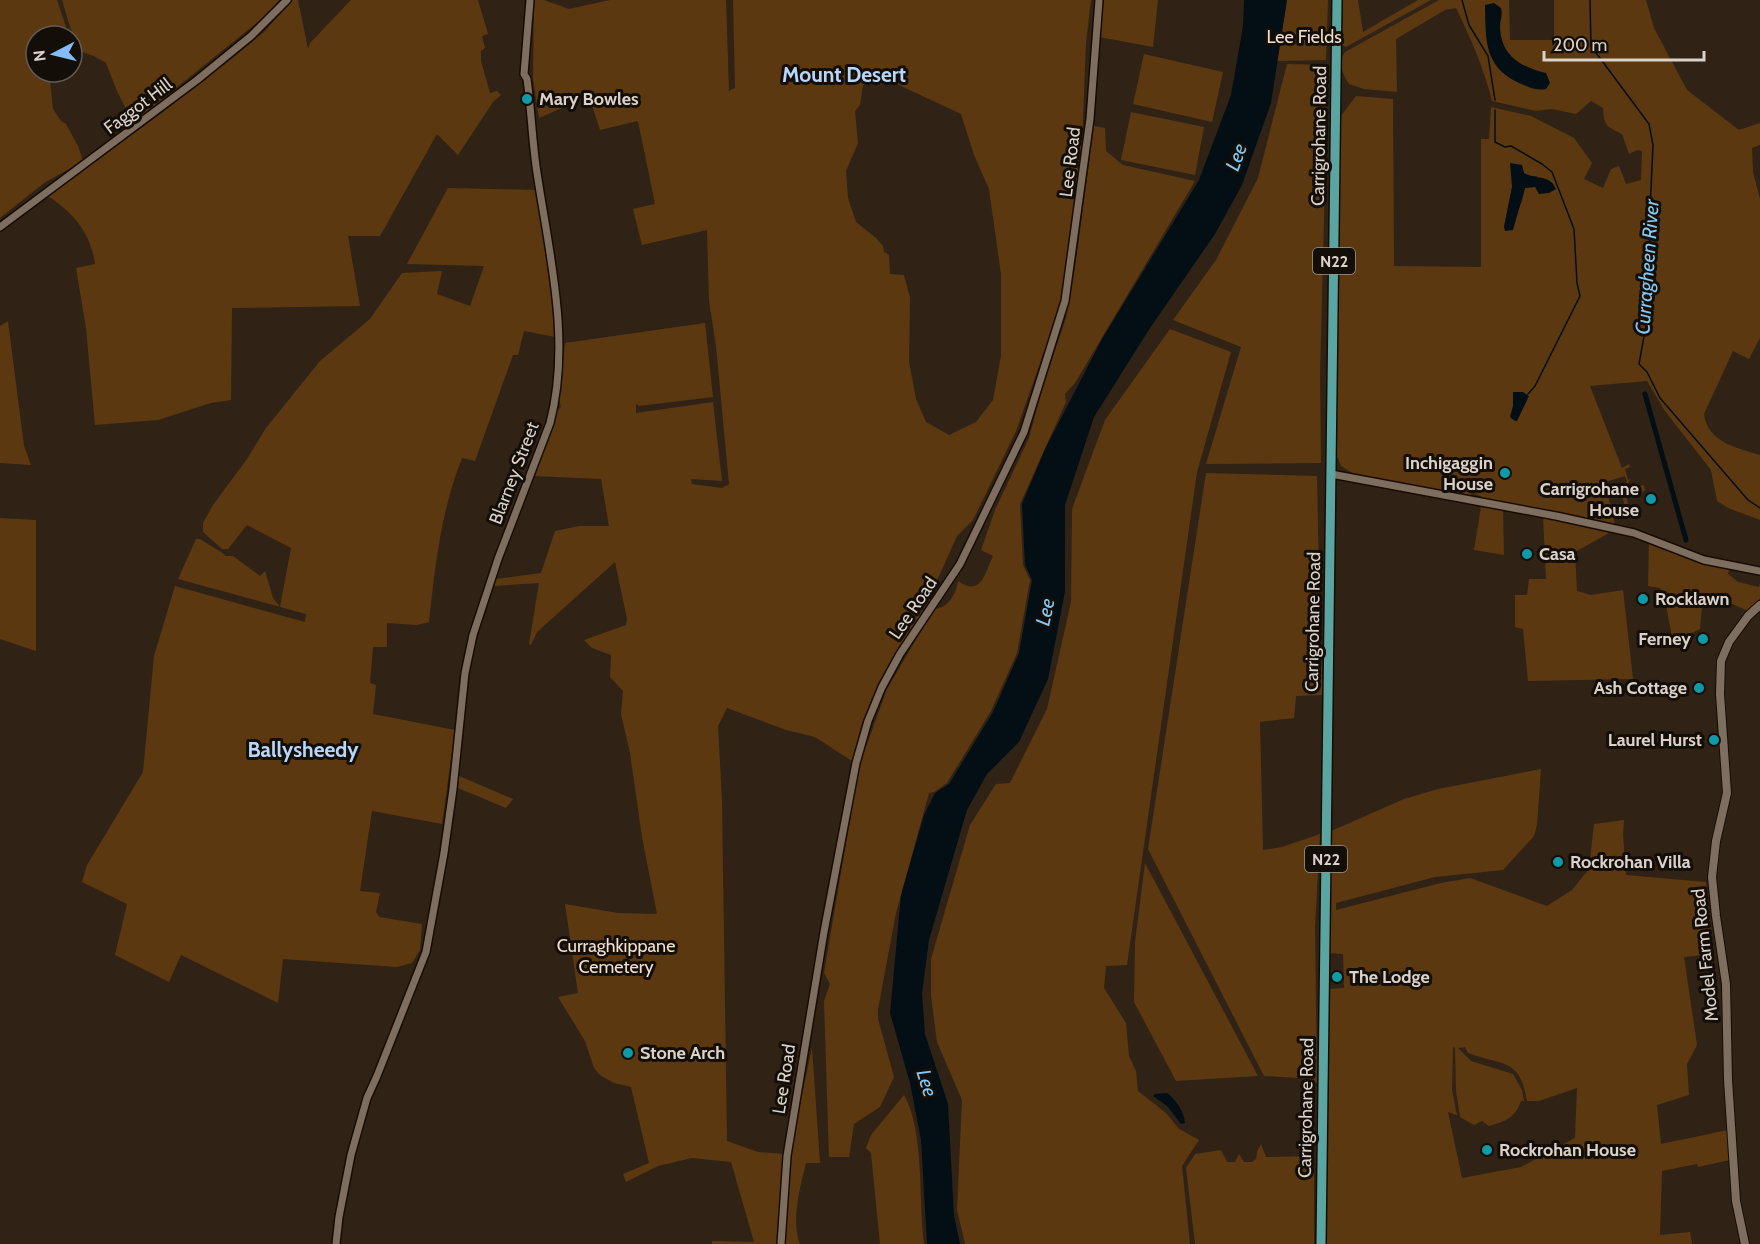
<svg xmlns="http://www.w3.org/2000/svg" width="1760" height="1244" font-family="Cabin,sans-serif">
<style>
.green{fill:#5c3811;fill-rule:evenodd}
.water{fill:#030e15}
.lines{fill:none;stroke-linecap:round;stroke-linejoin:round}
.stream{stroke:#030e15;stroke-width:1.5}
.canal{stroke:#030e15;stroke-width:5}
.tertiary-casing{stroke:#180c02;stroke-width:10}
.secondary-casing{stroke:#180c02;stroke-width:10}
.trunk-casing{stroke:#180c02;stroke-width:12}
.tertiary{stroke:#7e6e60;stroke-width:7}
.secondary{stroke:#7e6e60;stroke-width:8}
.trunk{stroke:#5aa5a1;stroke-width:9}
.culture-dot{fill:#0f9aa8;stroke:#130e08;stroke-width:2}
.labels{text-anchor:middle;dominant-baseline:central;stroke-width:6;stroke-linejoin:round;paint-order:stroke}
.shield{fill:#130e08;stroke:#9e968f;stroke-width:1.5}
.shield-label{font-size:16px;font-weight:bold;fill:#dad1c9}
.park-label{font-size:18px;fill:#f2dfce;stroke:#130e08}
.poi-label{font-size:18px;font-weight:bold;fill:#dad1c9;stroke:#130e08;text-anchor:start}
.street-label{font-size:18px;fill:#dad1c9;stroke:#130e08}
.water-label{font-size:20px;font-style:italic;fill:#84c9f3;stroke:#130e08}
.quarter-label{font-size:21px;font-weight:bold;fill:#b8d6fa;stroke:#130e08}
</style>
<rect width="100%" height="100%" fill="#302316"/>
<g class="green">
<path d="M0 0H57L66 27C55 28 47 36 36 36V72H49L53 109 61 121 66 124 78 146 83 161 44 183 0 218Z"/>
<polygon points="62,0 279,0 269,13 135,121 126,109 117,91 106,63 94,56 82,52 70,27"/>
<path d="M293 0H298L308 49 310 43 351 0H478L488 34 482 36 485 48 481 51V61L490 93 497 91 501 95 493 102 458 155 437 134 380 236H348L360 306 232 308 231 400 211 403 158 420 95 425 86 328 76 268 95 264C91 234 74 213 48 196L163 112 225 64 264 32Z"/>
<path d="M534 0H544L569 9 610 0H726L729 91 735 88 733 0H1091L1086 42 1082 143 1060 307 1016 431 973 520 957 536 926 605 878 684 862 723 852 761 815 737 786 730 727 708 718 726 722 801 727 1141 758 1152 785 1154 778 1244H712V1241L754 1242 731 1162 692 1158 658 1166 626 1182 623 1174 649 1163 631 1087 614 1083 600 1075 594 1068 585 1041 558 997 578 993 565 904 618 913 657 914 642 837 630 753 621 714 623 691 610 677 611 655 592 648 584 640 626 625 627 619 615 562 537 632 531 645 529 644 539 583 494 586 496 579 541 573 555 531 579 526H609L601 479 534 476 556 413 561 407 559 400 565 343 705 323 713 397 639 406 636 404V413L713 402 722 481 691 479 692 484 722 488 729 484 716 346 709 301 707 230 642 245 633 209 655 204 638 121 600 130 589 96 539 118 533 79ZM897 84 961 114 974 155 989 189 1001 274V356L993 400 976 422 949 435 926 422 916 399 909 362 910 298 904 275 890 274 889 255 884 252 883 246 876 238 856 222 848 198 846 171 858 143 855 111 860 105 863 85Z"/>
<polygon points="1103,0 1158,0 1153,47 1099,37"/>
<polygon points="1287,0 1328,0 1326,60 1277,61"/>
<polygon points="1343,0 1358,0 1363,32 1418,0 1431,0 1346,47 1342,45 1342,43"/>
<path d="M1439 0H1509L1510 40H1554V0H1646L1654 28 1687 90 1739 130 1760 123V145L1752 148 1753 172 1760 199V338L1749 359 1733 351 1704 414C1707 442 1737 448 1760 455V520L1728 508 1717 501 1711 470 1665 411 1647 381 1590 386 1622 468 1629 464 1630 467 1625 469 1628 480 1631 479 1628 483 1622 485 1627 482 1625 476 1605 482 1615 525 1482 500 1481 496 1472 493 1469 496 1354 474 1341 466 1336 454 1341 116 1356 96 1393 99 1394 266 1481 267V139H1489L1491 107 1531 116 1574 138 1592 163 1584 179 1603 188 1611 169 1619 166 1626 184 1641 180 1642 151 1637 150 1629 154 1622 134C1606 126 1604 126 1603 108L1591 101 1576 114 1552 109 1536 111 1492 101C1484 68 1471 39 1456 8L1445 10 1396 39 1397 92 1364 89 1349 84C1343 75 1337 62 1345 52ZM1524 173 1529 176H1537L1535 187 1525 188 1522 202 1504 227 1512 187Z"/>
<polygon points="1144,54 1223,72 1212,122 1133,104"/>
<polygon points="1287,64 1328,65 1320,374 1321,463 1206,464 1241,347 1173,320 1216,260 1258,178"/>
<polygon points="1131,112 1204,127 1195,175 1121,160"/>
<path d="M1094 126 1105 128 1106 151 1123 165 1195 181 1075 383 1065 394 1066 402 1020 504 1023 565 1030 580 1017 653 991 711 947 783 934 792 929 793 896 913 878 1009V1019L894 1077 880 1107 854 1124 849 1157H829L824 1001 830 984 824 973 859 766 887 689 934 609C948 609 956 594 958 581 981 597 984 575 993 556L981 550 995 510 1029 438 1044 383 1066 318 1075 268Z"/>
<path d="M448 188 536 190 548 264 555 335V337L524 331 518 355H513L475 461 462 458C441 511 435 566 429 622L417 625 387 623V647H373L370 683 376 685 373 714 455 730 442 824 372 811 360 891 380 893 376 912 379 917 422 924 420 950 412 963 397 967 283 959 278 1003 181 955 169 982 115 955 127 904 82 882 87 865 143 772 154 656 175 586 305 622 306 614 178 579 196 539H200L224 554 225 556H233L260 576 265 571 273 598 280 607 291 548 247 525 228 549H222L203 532V523L213 505 247 459 266 428 320 361 370 319 402 273 442 271 437 294 470 306 484 266 407 264Z"/>
<polygon points="8,321 24,446 31,465 0,463 0,326"/>
<polygon points="1170,329 1231,352 1197,472 1127,965 1106,966 1104,988 1126,1023 1129,1056 1136,1071 1138,1091 1166,1113 1179,1129 1199,1140 1182,1166 1190,1244 965,1244 957,1210 962,1100 937,1042 931,996 931,959 970,825 996,784 1010,783 1047,709 1071,602 1072,509 1105,420"/>
<polygon points="1206,473 1317,476 1320,631 1323,695 1296,696 1294,718 1260,722 1263,850 1282,847 1320,834 1315,927 1317,1083 1299,1078 1264,1076 1148,849"/>
<polygon points="1636,483 1637,487 1644,485 1645,491 1626,495 1631,518 1628,519 1622,495 1626,490"/>
<polygon points="1481,507 1503,509 1504,555 1474,550"/>
<polygon points="1543,516 1607,528 1609,533 1575,552 1577,591 1591,595 1623,590 1633,679 1528,681 1523,629 1515,627 1515,595 1527,595 1529,579 1546,579"/>
<polygon points="0,518 36,520 36,651 0,639"/>
<polygon points="1649,540 1701,562 1729,569 1728,574 1738,582 1759,587 1760,583 1760,598 1748,611 1730,603 1703,594 1700,629 1673,642 1664,595 1660,588 1648,586"/>
<path d="M1541 769 1537 825 1534 836 1503 870 1435 877 1336 903V910L1441 883 1470 878 1547 906 1572 890 1589 869 1594 824 1624 820 1623 835 1626 875 1706 882 1713 954 1684 957 1697 1045 1687 1064 1689 1095 1657 1105 1661 1144 1728 1130 1730 1160 1698 1167 1697 1164 1662 1171 1660 1235 1690 1232 1692 1244H1325L1328 989 1344 988 1343 954 1330 953 1329 832 1404 799 1438 789ZM1453 1047 1455 1048 1456 1091 1460 1117 1474 1125 1482 1121 1489 1126C1506 1121 1515 1118 1521 1101H1524L1522 1090 1513 1074 1471 1061 1458 1048 1465 1047 1468 1053C1502 1066 1520 1057 1527 1101H1539L1577 1088 1575 1138 1521 1167 1462 1178 1448 1112 1457 1115 1452 1090Z"/>
<polygon points="459,776 513,799 506,808 458,788"/>
<polygon points="1145,863 1258,1076 1176,1081 1134,1002 1135,942"/>
<path d="M812 1048 820 1163H806C800 1188 791 1219 800 1244H785L789 1155Z"/>
<path d="M904 1095C925 1132 918 1202 924 1244H880L871 1153 866 1148 871 1135Z"/>
<polygon points="1261,1144 1266,1157 1314,1156 1314,1244 1195,1244 1186,1168 1195,1154 1221,1150 1227,1162 1235,1162 1239,1154 1244,1162 1252,1162 1256,1159 1257,1152"/>
</g>
<g class="water">
<polygon points="1244,0 1287,0 1271,103 1242,185 1215,234 1150,328 1094,417 1065,505 1065,592 1048,679 1019,742 987,774 967,810 929,940 922,994 925,1034 948,1104 954,1216 960,1244 927,1244 921,1140 910,1083 890,1013 901,895 924,815 935,793 949,784 993,712 1019,653 1032,580 1025,565 1022,504 1045,449 1102,339 1199,180 1231,95 1243,26"/>
<path d="M1494 3 1501 8C1503 15 1500 20 1500 27 1501 56 1521 67 1546 73L1550 83 1546 89C1535 91 1529 87 1519 83 1483 66 1486 39 1485 5Z"/>
<path d="M1510 163 1522 165 1524 173C1536 180 1550 174 1556 189L1549 193 1539 194 1535 187 1525 188 1513 230 1505 231 1504 227 1512 187Z"/>
<polygon points="1513,392 1523,392 1529,396 1517,421 1515,421 1510,417 1513,406"/>
<path d="M1167 1093C1176 1100 1184 1111 1185 1123L1181 1124 1167 1106 1153 1096 1155 1094Z"/>
</g>
<g class="lines">
<g class="stream">
<polyline points="1462,0 1469,25 1488,56 1495,100"/>
<polyline points="1590,0 1591,46 1649,124 1653,145 1649,232 1650,241 1647,259 1649,292 1647,320 1639,364 1647,372 1660,398 1748,500 1760,508"/>
<polyline points="1495,110 1495,142 1505,147 1511,146 1542,164 1552,172 1574,229 1577,283 1580,296 1535,386 1528,394"/>
</g>
<polyline class="canal" points="1645,394 1686,540"/>
<g class="tertiary-casing">
<g id="tertiary">
<polyline points="0,227 197,80 251,36 287,0"/>
<polyline points="1331,474 1556,516 1634,533 1704,560 1760,571"/>
<path d="M336 1244 339 1217 351 1155 367 1098 377 1076 426 952 444 853 453 789 465 673 473 635 498 559 550 423C572 339 548 250 536 166 532 137 531 108 527 79L524 74 530 0"/>
<polyline points="781,1244 787,1156 824,932 856,763 868,721 882,687 900,654 960,564 1024,432 1065,301 1090,119 1099,0"/>
</g>
</g>
<g class="secondary-casing">
<polyline id="secondary" points="1745,1244 1736,1201 1728,1080 1726,984 1716,916 1712,877 1716,841 1727,793 1720,694 1721,661 1729,642 1748,616 1760,605"/>
</g>
<g class="trunk-casing">
<polyline id="trunk" points="1321,1244 1337,0"/>
</g>
<use href="#tertiary" class="tertiary"/>
<use href="#secondary" class="secondary"/>
<use href="#trunk" class="trunk"/>
</g>
<g class="culture-dot">
<circle cx="527" cy="99" r="6"/>
<circle cx="1505" cy="473" r="6"/>
<circle cx="1651" cy="499" r="6"/>
<circle cx="1527" cy="554" r="6"/>
<circle cx="1643" cy="599" r="6"/>
<circle cx="1703" cy="639" r="6"/>
<circle cx="1699" cy="688" r="6"/>
<circle cx="1714" cy="740" r="6"/>
<circle cx="1558" cy="862" r="6"/>
<circle cx="1337" cy="977" r="6"/>
<circle cx="628" cy="1053" r="6"/>
<circle cx="1487" cy="1150" r="6"/>
</g>
<g class="labels">
<g class="shield">
<rect x="1313" y="248" width="42" height="26" rx="4.5"/>
<rect x="1305" y="846" width="42" height="26" rx="4.5"/>
</g>
<g class="shield-label">
<text x="1334" y="261">N22</text>
<text x="1326" y="859">N22</text>
</g>
<g class="park-label">
<text x="1304" y="37">Lee Fields</text>
<text x="616" y="946">Curraghkippane<tspan x="616" dy="21">Cemetery</tspan></text>
</g>
<g class="poi-label">
<text x="539" y="99">Mary Bowles</text>
<text x="1493" y="463" text-anchor="end">Inchigaggin<tspan x="1493" dy="21">House</tspan></text>
<text x="1639" y="489" text-anchor="end">Carrigrohane<tspan x="1639" dy="21">House</tspan></text>
<text x="1539" y="554">Casa</text>
<text x="1655" y="599">Rocklawn</text>
<text x="1691" y="639" text-anchor="end">Ferney</text>
<text x="1687" y="688" text-anchor="end">Ash Cottage</text>
<text x="1702" y="740" text-anchor="end">Laurel Hurst</text>
<text x="1570" y="862">Rockrohan Villa</text>
<text x="1349" y="977">The Lodge</text>
<text x="640" y="1053">Stone Arch</text>
<text x="1499" y="1150">Rockrohan House</text>
</g>
<g class="street-label">
<text transform="translate(138 106) rotate(-37)">Faggot Hill</text>
<text transform="translate(1319 136) rotate(-89)">Carrigrohane Road</text>
<text transform="translate(1070 162) rotate(-83)">Lee Road</text>
<text transform="translate(514 473) rotate(-69)">Blarney Street</text>
<text transform="translate(913 608) rotate(-56)">Lee Road</text>
<text transform="translate(1313 622) rotate(-89)">Carrigrohane Road</text>
<text transform="translate(1705 955) rotate(-96)">Model Farm Road</text>
<text transform="translate(784 1079) rotate(-81)">Lee Road</text>
<text transform="translate(1306 1108) rotate(-89)">Carrigrohane Road</text>
</g>
<g class="water-label">
<text transform="translate(1236 157) rotate(-70)">Lee</text>
<text transform="translate(1647 267) rotate(-86)">Curragheen River</text>
<text transform="translate(1045 612) rotate(-78)">Lee</text>
<text transform="translate(927 1083) rotate(73)">Lee</text>
</g>
<g class="quarter-label">
<text x="844" y="74">Mount Desert</text>
<text x="303" y="749">Ballysheedy</text>
</g>
</g>
<g transform="translate(54 54) rotate(263)"><circle r="28" fill="#130e08" stroke="#635c55" stroke-width="1.5"/>
<path d="M0-4.5L10 22L0 15L-10 22Z" fill="#85bbfb"/>
<text y="-9" font-size="16" font-weight="bold" text-anchor="middle" fill="#dad1c9">N</text>
</g>
<path d="M1544 51v9h160v-9" fill="none" stroke="#dad1c9" stroke-width="3"/>
<text x="1553" y="51" font-size="18" fill="#dad1c9" stroke="#130e08" stroke-width="4.5" paint-order="stroke">200 m</text>
</svg>
